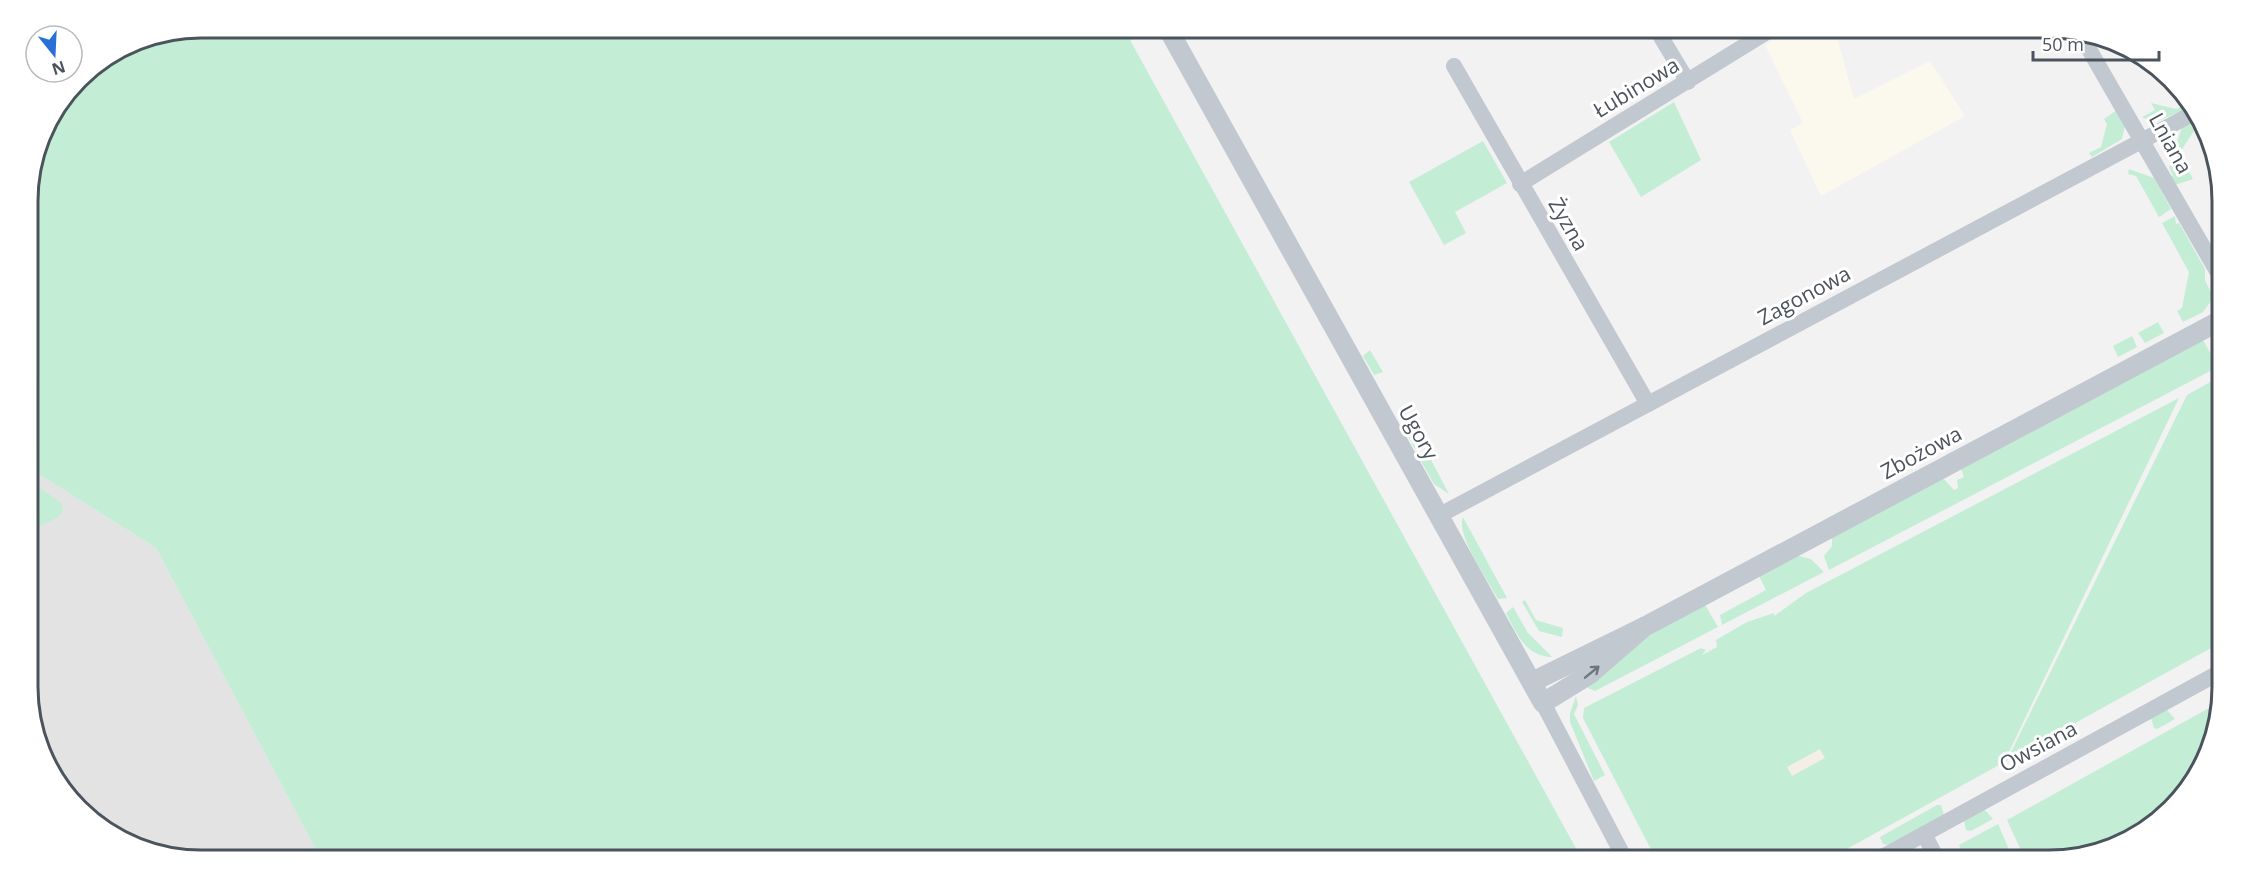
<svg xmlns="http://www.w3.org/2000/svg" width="2249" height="888" font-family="'Open Sans',sans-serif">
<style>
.commercial{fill:#fbf8ee}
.education{fill:#e4e3e3}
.green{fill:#c4edd5}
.sand{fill:#f3efe4}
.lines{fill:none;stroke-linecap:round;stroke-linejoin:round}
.minor{stroke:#c1c8cf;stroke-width:16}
.tertiary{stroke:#c1c8cf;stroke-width:20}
.oneway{stroke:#6e777f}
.labels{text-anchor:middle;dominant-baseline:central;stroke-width:6;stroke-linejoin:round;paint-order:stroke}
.street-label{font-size:21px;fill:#4b545d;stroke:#fff}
.rim{fill:none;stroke:#4b545d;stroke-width:3}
</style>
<rect width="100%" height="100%" fill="#f3f2f2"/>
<polygon class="commercial" points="1795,27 1834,27 1854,99 1930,61 1965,116 1821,196 1790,130 1803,123 1765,45"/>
<polygon class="education" points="29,468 156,548 322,861 200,861 144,852 70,802 30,721"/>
<g class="green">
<polygon points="200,27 1142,27 1146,34 1130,40 1583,861 322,861 156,548 29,468 27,188 45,123 86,70 134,40"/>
<polygon points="1674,102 1701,160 1641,197 1609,142"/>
<polygon points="2151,103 2176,109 2187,104 2189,108 2153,123 2142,117 2155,110"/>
<polygon points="2117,110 2125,126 2122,139 2092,157 2089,153 2101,147 2107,124 2104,119"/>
<polygon points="2195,121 2197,126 2179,154 2193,179 2172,186 2167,178 2173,175 2169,168 2182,127"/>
<polygon points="1483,141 1507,183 1455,212 1466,233 1444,245 1409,182"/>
<polygon points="2129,169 2154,178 2171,209 2159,217 2136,176 2128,174"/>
<polygon points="2175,216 2176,224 2179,223 2205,269 2205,280 2212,295 2211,301 2203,312 2183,322 2177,311 2182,308 2189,272 2162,223"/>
<polygon points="2158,322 2164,333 2145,343 2138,333"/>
<polygon points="2132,336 2137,347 2118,357 2113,346"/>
<polygon points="2203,340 2218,367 1829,570 1824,556 1832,546 1832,538 1809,546 1943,478 1954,490 1958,488 1957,480 1964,477 1961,469"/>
<polygon points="1370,350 1383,372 1374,375 1363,356"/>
<polygon points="2221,376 2222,642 1825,861 1657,861 1583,718 1584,708 1701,648 1706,650 1702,655 1717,647 1716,640 1747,622 1774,613 1774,616 1806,593 2179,398 2007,756 2009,756 2187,395"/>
<polygon points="1409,420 1425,449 1415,449 1402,426"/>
<polygon points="1429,456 1449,494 1434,484 1421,461"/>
<polygon points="29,480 61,503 63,509 59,517 29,531"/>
<path d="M1463 517 1507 598 1498 599C1489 582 1455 534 1463 517Z"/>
<polygon points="1799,556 1811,559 1824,572 1722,625 1720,615 1766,590 1758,574 1789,557"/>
<polygon points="1525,600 1536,620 1563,628 1562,637 1539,631 1522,602"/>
<polygon points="1704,603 1718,627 1595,691 1588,688 1586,684 1642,640"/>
<path d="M1513 607 1528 633 1552 657C1525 656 1517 634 1506 613Z"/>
<polygon points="1576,696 1578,705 1574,714 1605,775 1594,781 1570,722 1570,713"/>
<polygon points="2220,702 2213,744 2154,825 2060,861 2026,861 2007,820"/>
<polygon points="2167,710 2175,719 2157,729 2154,728 2151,718"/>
<polygon points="1937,805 1941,805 1944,815 1889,845 1883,844 1880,837"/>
<polygon points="1984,809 1993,819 1971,831 1966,830 1964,820"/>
<polygon points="1998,824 2014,861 1966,861 1959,845"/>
</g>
<polygon class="sand" points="1820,749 1825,758 1792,776 1787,767"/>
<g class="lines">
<g class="minor">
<polyline points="1655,27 1688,82"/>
<polyline points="2079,32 2221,278"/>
<polyline points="1171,35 1186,27"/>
<polyline points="1454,66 1648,404"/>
<polyline points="1520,184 1775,27"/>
<polyline points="1438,516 2192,114"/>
<polyline points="1543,703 1626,861"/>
<polyline points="1924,834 1938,861"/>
<polyline points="1875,861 2222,671"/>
</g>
<g class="tertiary">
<polyline points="1167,27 1543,703 1590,674 1644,627"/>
<polyline points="1532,682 1644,627 2221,320"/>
</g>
</g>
<defs><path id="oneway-shaft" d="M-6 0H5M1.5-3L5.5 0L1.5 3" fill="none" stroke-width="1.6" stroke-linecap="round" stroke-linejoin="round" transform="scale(1.5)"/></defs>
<use class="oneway" href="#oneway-shaft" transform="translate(1592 672) rotate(-39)"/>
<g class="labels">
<g class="street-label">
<text transform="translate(1636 87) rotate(-31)">Łubinowa</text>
<text transform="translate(2171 143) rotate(61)">Lniana</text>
<text transform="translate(1569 224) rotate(60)">Żyzna</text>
<text transform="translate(1804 295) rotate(-28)">Zagonowa</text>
<text transform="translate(1419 432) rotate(61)">Ugory</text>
<text transform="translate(1921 452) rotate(-28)">Zbożowa</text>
<text transform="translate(2038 746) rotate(-28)">Owsiana</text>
</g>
</g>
<path d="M0 0H2249V888H0ZM201 38H2049A163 163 0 0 1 2212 201V687A163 163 0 0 1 2049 850H201A163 163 0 0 1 38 687V201A163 163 0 0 1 201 38Z" fill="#fff" fill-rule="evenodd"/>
<path class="rim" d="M201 38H2049A163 163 0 0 1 2212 201V687A163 163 0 0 1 2049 850H201A163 163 0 0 1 38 687V201A163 163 0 0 1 201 38Z"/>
<g transform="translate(54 54) rotate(162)"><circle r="28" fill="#ffffff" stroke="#b7bbbe" stroke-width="1.5"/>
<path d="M0-4.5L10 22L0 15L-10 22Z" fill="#2870d7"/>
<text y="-9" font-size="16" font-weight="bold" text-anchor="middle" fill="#4b545d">N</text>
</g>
<path d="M2033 51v9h126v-9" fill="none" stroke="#4b545d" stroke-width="3"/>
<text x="2042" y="51" font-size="18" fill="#4b545d" stroke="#ffffff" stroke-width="4.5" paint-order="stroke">50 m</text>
</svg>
